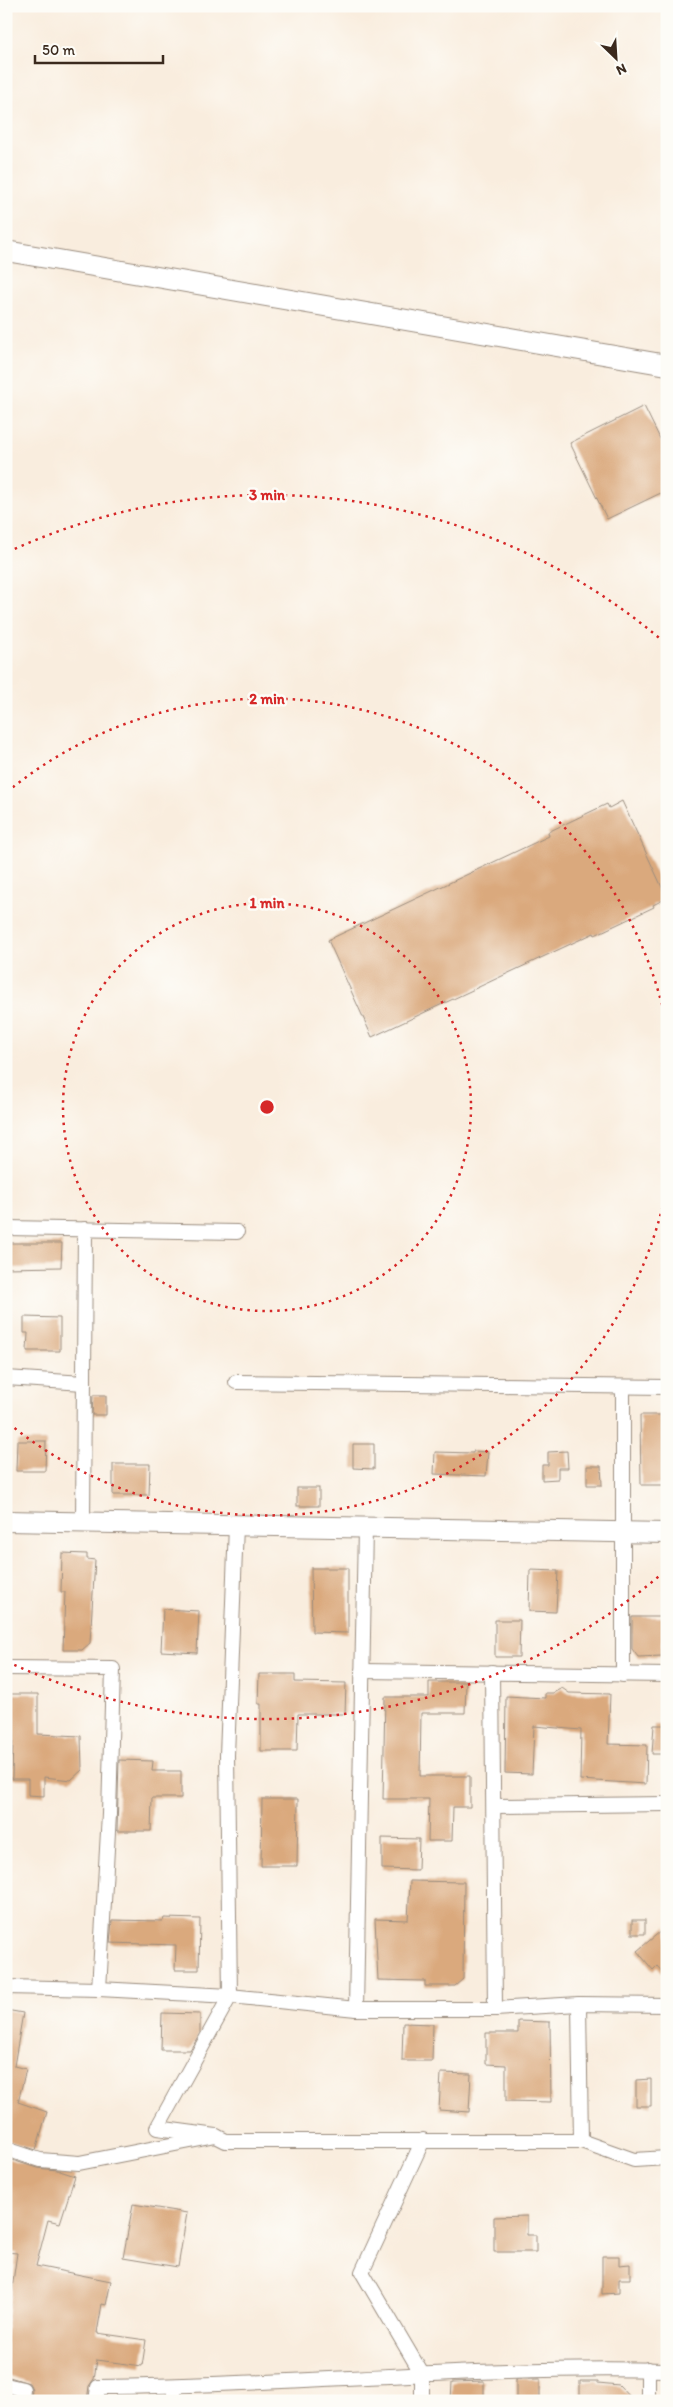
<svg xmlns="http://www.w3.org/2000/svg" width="673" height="2407" font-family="Itim,sans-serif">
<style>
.building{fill:#daa97d}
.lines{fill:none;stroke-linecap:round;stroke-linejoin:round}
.street-casing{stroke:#9a8c7e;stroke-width:16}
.secondary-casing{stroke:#9a8c7e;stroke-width:22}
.street{stroke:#fff;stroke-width:14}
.secondary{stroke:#fff;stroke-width:20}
.ring{fill:none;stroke:#d62828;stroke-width:2.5;stroke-dasharray:2.5 5}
.centre{fill:#d62828;stroke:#fdfcf7;stroke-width:2.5}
.ring-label{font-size:15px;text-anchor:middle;font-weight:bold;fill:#d62828;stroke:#fdfcf7;stroke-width:5;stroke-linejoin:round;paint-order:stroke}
</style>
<rect width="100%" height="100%" fill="#fdfcf7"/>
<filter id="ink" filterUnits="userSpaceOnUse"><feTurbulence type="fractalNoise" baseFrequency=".02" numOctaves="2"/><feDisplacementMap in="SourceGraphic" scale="10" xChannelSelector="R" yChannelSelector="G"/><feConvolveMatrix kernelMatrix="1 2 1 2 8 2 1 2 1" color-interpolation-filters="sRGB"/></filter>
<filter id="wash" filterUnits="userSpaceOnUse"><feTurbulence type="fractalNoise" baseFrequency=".0096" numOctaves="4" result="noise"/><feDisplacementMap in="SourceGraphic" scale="20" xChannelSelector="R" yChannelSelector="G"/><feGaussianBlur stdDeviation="1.12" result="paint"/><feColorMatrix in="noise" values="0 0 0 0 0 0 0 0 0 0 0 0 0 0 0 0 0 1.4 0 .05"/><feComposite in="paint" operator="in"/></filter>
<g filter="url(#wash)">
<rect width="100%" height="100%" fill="#f9edde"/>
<g id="blocks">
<g class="building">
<polygon points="644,406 667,453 667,490 607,519 570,443"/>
<polygon points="622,801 667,898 653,905 654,907 595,935 594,933 372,1037 328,940 549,836 548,832 607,804 609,808"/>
<polygon points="6,1243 62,1243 61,1267 6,1268"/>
<polygon points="24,1317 60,1318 60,1351 27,1351 28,1333 24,1333"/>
<polygon points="93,1395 106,1395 106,1415 92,1415"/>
<polygon points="640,1415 667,1415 667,1485 641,1485"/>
<polygon points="17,1441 46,1441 45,1471 16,1471"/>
<polygon points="353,1444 374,1444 374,1469 353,1468"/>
<polygon points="473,1451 488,1452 486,1476 434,1474 435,1452 473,1453"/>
<polygon points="567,1451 568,1468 558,1468 558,1479 542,1480 542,1465 548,1465 548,1452"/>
<polygon points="113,1464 150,1464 149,1495 113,1495"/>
<polygon points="587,1466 601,1466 602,1485 587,1485"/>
<rect x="297" y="1488" width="22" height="18"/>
<polygon points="62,1553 87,1554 87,1559 95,1560 90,1643 82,1650 63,1650 65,1592 61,1592"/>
<polygon points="311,1568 348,1568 348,1633 312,1632"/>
<polygon points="530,1570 558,1571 556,1612 529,1611"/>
<polygon points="163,1609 199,1611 197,1653 161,1651"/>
<polygon points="632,1617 663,1617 662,1656 638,1657 632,1649"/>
<polygon points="495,1620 520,1620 519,1657 495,1657"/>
<polygon points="259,1674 295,1674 295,1682 346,1683 345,1714 298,1714 297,1751 261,1751 261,1704 258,1704"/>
<polygon points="429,1682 466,1682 465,1713 421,1713 420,1776 470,1776 470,1807 453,1807 452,1841 428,1841 429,1799 383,1799 385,1697 429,1697"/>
<polygon points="562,1688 569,1693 610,1694 608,1744 647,1745 646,1784 580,1780 581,1730 534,1726 532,1774 505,1773 506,1696 545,1698 545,1693 553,1693"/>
<polygon points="6,1694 38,1694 38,1734 81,1736 82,1770 71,1780 44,1777 44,1796 28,1795 28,1779 12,1779 13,1730 6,1730"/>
<polygon points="654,1725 667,1725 666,1754 652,1754"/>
<polygon points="119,1760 153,1761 152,1771 181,1771 181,1798 152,1798 151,1831 117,1831"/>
<polygon points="262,1799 298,1799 297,1866 261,1866"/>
<polygon points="382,1838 419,1839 418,1870 382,1869"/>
<polygon points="410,1881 464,1882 463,1979 455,1986 425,1986 425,1981 378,1980 375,1919 408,1920"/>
<polygon points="164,1918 200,1919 199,1970 175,1970 176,1945 110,1943 112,1920 163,1921"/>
<rect x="632" y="1920" width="13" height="14"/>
<polygon points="667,1926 667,1977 657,1966 653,1970 637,1951"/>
<polygon points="6,2010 23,2013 14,2066 26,2069 18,2102 47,2112 36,2150 6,2140"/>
<polygon points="162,2013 200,2014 200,2033 190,2050 161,2050"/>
<polygon points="518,2021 550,2022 551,2102 506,2101 506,2065 486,2064 486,2033 518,2033"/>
<polygon points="403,2023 433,2024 432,2061 402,2061"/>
<polygon points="441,2073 471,2074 469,2112 439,2110"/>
<polygon points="651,2079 651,2106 636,2106 636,2080"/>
<polygon points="6,2158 37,2168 57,2170 75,2176 60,2223 48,2220 36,2266 111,2281 106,2305 102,2304 97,2333 146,2340 142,2366 97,2360 94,2379 89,2386 87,2401 31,2401 32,2389 29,2383 6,2376 6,2332 17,2253 6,2252"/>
<polygon points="133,2204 187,2213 178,2267 123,2258"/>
<polygon points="527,2216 527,2235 536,2235 536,2252 494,2252 494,2217"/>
<polygon points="602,2256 619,2256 619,2265 630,2264 630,2279 619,2279 619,2293 602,2294"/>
<rect x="516" y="2379" width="24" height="22"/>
<polygon points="484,2381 484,2401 451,2401 452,2382"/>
<polygon points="580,2381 598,2381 598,2383 619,2385 634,2401 580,2401"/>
</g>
</g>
</g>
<g filter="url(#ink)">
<use href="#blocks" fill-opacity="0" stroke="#9a8c7e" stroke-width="1"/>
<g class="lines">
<g class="street-casing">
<g id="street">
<polyline points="6,1228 237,1232"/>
<polyline points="6,1378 84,1383"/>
<polyline points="236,1382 667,1387"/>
<polyline points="623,1387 623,1675"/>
<polyline points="83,1523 85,1229"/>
<polyline points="6,1668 113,1669 109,1814 99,1989"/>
<polyline points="362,1671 667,1675"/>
<polyline points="492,1672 495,2009"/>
<polyline points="494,1806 667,1804"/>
<polyline points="6,1987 99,1989 230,1996 356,2009 495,2009 579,2004 667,2005"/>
<polyline points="579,2004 581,2141"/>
<polyline points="356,2009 365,1528"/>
<polyline points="216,2136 157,2128 230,1996 227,1755 236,1526"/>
<polyline points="6,2149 40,2160 79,2163 216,2136 226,2141 581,2141 634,2160 667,2158"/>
<polyline points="648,2369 648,2401"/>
<polyline points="6,2385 23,2389 22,2401"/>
<path d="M96 2401 98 2387C288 2386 477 2365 667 2370"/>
<polyline points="174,2401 174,2386"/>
<polyline points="422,2401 422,2374 362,2272 423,2140"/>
</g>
</g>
<g class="secondary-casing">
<g id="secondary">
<polyline points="6,251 667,365"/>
<polyline points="6,1521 667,1533"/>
</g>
</g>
<use href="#street" class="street"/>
<use href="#secondary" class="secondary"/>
</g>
</g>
<g class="ring">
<circle cx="267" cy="1107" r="204"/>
<path d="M666 1192A408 408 0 0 1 7 1422M7 792A408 408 0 0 1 666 1022"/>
<path d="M664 1572A612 612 0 0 1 8 1662M8 552A612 612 0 0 1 664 642"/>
</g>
<circle cx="267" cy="1107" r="8" class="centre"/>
<g class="ring-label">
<text x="267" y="500">3 min</text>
<text x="267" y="704">2 min</text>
<text x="267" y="908">1 min</text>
</g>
<rect width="673" height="2407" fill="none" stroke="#fdfcf7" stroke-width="25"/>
<g transform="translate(616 58) rotate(155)" stroke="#fdfcf7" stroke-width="4" paint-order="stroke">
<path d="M0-4L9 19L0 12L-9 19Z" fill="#3b2a1e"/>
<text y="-8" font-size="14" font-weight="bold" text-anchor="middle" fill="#3b2a1e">N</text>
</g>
<path d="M35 55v8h128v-8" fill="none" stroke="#3b2a1e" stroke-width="2.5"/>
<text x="42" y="55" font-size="15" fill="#3b2a1e" stroke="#fdfcf7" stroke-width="4" paint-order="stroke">50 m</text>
</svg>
